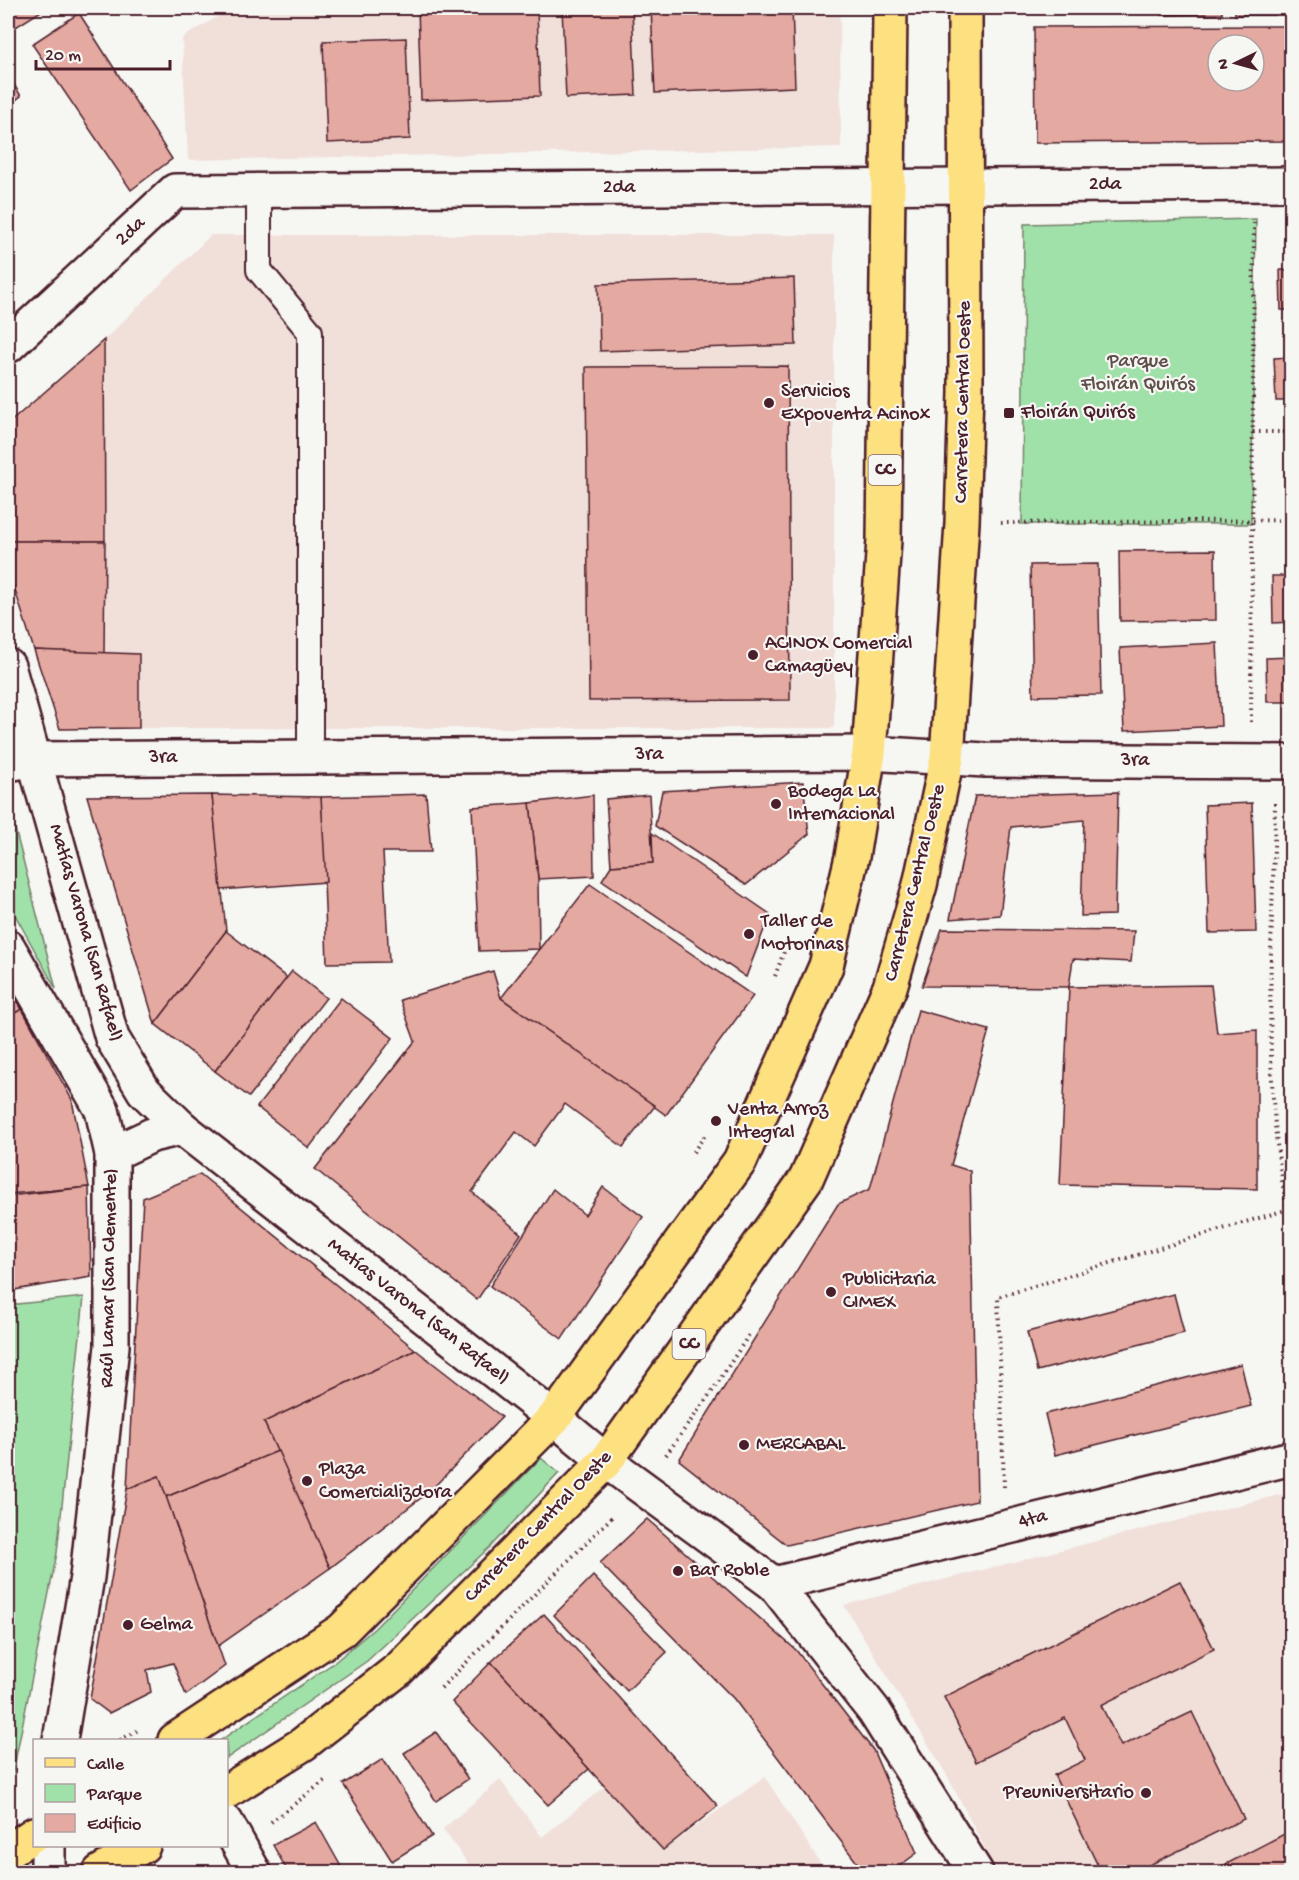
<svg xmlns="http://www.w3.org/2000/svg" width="1299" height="1880" font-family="'Gochi Hand',sans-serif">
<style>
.built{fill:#f1dfda}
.green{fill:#a0e1aa;stroke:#75806a;stroke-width:1.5}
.building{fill:#e4a9a1;stroke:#4a1f2b;stroke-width:1.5;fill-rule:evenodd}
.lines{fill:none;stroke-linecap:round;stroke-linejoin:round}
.lane-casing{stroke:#4a1f2b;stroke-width:28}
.street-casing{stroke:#4a1f2b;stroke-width:38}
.secondary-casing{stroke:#4a1f2b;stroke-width:38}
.primary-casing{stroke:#4a1f2b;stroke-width:38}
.path{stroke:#4a1f2b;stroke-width:4;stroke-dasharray:1.5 4.5;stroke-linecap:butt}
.lane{stroke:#f6f6f2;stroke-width:24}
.street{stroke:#f6f6f2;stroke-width:33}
.secondary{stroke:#f6f6f2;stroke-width:33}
.primary{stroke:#fde080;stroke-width:33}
.poi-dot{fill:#4a1f2b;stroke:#f6f6f2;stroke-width:2}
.labels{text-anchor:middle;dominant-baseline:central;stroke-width:4.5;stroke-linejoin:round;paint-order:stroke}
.shield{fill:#f6f6f2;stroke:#7e6067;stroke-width:1.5}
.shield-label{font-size:18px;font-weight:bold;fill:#4a1f2b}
.street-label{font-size:20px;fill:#4a1f2b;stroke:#f6f6f2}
.park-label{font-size:20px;fill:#60504b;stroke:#f6f6f2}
.poi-label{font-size:20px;fill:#4a1f2b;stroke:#f6f6f2;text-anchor:start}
</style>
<rect width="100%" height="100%" fill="#f6f6f2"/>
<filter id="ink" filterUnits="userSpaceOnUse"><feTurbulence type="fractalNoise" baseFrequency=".0167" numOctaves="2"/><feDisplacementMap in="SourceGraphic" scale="12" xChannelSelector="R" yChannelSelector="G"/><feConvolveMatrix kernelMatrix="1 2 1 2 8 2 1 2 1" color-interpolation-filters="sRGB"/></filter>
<g filter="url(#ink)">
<g class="built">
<polygon points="232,8 840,8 841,147 188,160 182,38"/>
<polygon points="211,235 834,235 834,728 139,728 139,654 104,654 104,340"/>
<polygon points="1291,1492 1291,1872 997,1872 948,1777 844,1605"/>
<polygon points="765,1777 826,1872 474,1872 443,1829 500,1780 542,1837 604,1787 663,1850"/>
</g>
<g class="green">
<polygon points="1256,219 1251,524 1022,524 1024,224"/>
<polygon points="8,805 9,805 56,989 8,902"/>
<polygon points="84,1297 57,1553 8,1797 8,1305"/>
<polygon points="541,1458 559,1473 491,1546 367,1661 227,1758 226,1740 221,1740 335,1662 375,1628"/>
</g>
<g class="building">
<polygon points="8,8 46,8 8,32"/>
<polygon points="418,8 537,8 540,96 421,100"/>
<polygon points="562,8 632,8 636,95 566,98"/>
<polygon points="651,8 792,8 795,87 655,93"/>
<polygon points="1160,8 1222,8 1222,14 1161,15"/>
<rect x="1235" y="8" width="40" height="7"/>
<polygon points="79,13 172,159 131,190 32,44"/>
<path d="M1292 26V141L1035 143 1034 27ZM1218 45H1254V81H1218Z"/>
<polygon points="406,38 410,139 327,143 323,41"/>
<polygon points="8,75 21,96 8,106"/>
<polygon points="1280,270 1292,270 1292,310 1281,310"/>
<polygon points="794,278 796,345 600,351 598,284"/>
<polygon points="104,340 105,541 8,541 8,424"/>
<polygon points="1292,357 1292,401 1276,401 1274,358"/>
<polygon points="788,366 790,700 589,701 586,367"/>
<polygon points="8,541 105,541 104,654 34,650 8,568"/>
<polygon points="1215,550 1216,620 1120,621 1119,551"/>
<polygon points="1098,564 1101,695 1033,696 1030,565"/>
<polygon points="1272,576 1292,576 1292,622 1273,623"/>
<polygon points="1217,643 1221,726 1124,731 1120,648"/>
<polygon points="34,650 139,654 139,728 60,729"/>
<polygon points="1292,657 1292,702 1267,702 1266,658"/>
<polygon points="803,782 809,834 746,885 655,826 662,791"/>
<polygon points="1118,792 1115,915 1081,916 1084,820 1011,827 1000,915 950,919 975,796"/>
<polygon points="426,794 431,852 383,852 389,962 327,963 321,797"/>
<polygon points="212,795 226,931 155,1024 87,796"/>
<polygon points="212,795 321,797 326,882 221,890"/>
<polygon points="593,795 594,876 538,879 530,803"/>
<polygon points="649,795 653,863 611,866 606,799"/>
<polygon points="530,803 538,879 539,949 479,951 472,807"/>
<polygon points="1252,803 1256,932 1209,933 1205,805"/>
<polygon points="652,833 770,914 746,977 602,880 611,866 653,863"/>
<polygon points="590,884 753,996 666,1115 501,998"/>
<polygon points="942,929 1134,931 1131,962 1073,959 1069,987 922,986"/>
<polygon points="226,931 287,978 215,1071 155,1024"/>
<polygon points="292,971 326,998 249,1097 215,1071"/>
<polygon points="493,971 501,998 655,1106 623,1147 565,1104 534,1146 516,1132 472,1192 521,1234 477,1300 315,1169 415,1041 400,1000"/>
<polygon points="1211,985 1217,1033 1257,1030 1257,1189 1060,1185 1069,987"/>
<polygon points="8,988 22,1009 8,1017"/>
<polygon points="341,998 393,1038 309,1148 257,1107"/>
<polygon points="22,1009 72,1100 89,1187 8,1194 8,1017"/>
<polygon points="918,1010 989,1030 951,1165 970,1171 977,1501 787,1545 679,1460 838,1204 870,1189"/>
<polygon points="200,1174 416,1350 264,1422 278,1451 166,1497 159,1476 127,1489 143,1198"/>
<polygon points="89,1187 91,1277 8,1291 8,1196"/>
<polygon points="603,1187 643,1217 562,1339 490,1286 553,1189 585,1215"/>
<polygon points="1174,1294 1184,1333 1037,1371 1027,1332"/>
<polygon points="416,1350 502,1417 430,1491 330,1568 264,1422"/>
<polygon points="1241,1364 1251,1406 1055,1455 1045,1414"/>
<polygon points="278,1451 330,1568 218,1646 166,1497"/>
<polygon points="159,1476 225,1666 186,1695 173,1663 147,1670 151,1692 109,1713 90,1699 127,1489"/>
<polygon points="647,1519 796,1650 873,1750 917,1853 891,1872 864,1872 734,1699 600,1563"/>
<polygon points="593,1576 667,1652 627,1691 554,1615"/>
<polygon points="1180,1581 1214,1649 1101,1705 1121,1746 1192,1712 1244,1819 1135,1872 1101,1872 1054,1775 1085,1760 1065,1718 976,1762 944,1697"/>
<polygon points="544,1614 718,1806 663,1850 491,1662"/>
<polygon points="491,1662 589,1769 548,1805 452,1702"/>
<polygon points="436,1732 468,1779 436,1801 404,1753"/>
<polygon points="383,1759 432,1836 392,1861 343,1784"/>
<polygon points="316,1822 344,1872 288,1872 273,1845"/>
<polygon points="1292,1830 1292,1872 1211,1872"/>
</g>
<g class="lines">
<g class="lane-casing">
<polyline id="lane" points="259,191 259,270 310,332 310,757"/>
</g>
<g class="street-casing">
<g id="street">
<polyline points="8,346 175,191 1292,184"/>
<polyline points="8,666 112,1038 144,1091 182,1128 554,1418"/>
<polyline points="8,764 35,759 869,753 985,760 1292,762"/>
<polyline points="112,1154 152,1135 182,1128"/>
<polyline points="774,1584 1292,1458"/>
<polyline points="226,1822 254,1872"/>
</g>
</g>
<g class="secondary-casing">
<g id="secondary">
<polyline points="8,947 102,1110 112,1154 112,1346 87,1577 60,1740"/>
<polyline points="554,1418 606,1461 774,1584 874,1711 976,1872"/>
<polyline points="48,1846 48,1872"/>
</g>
</g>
<g class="primary-casing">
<g id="primary">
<polyline points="175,1740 342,1630 554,1418 740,1161 826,966 852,857 869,753 884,540 890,8"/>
<polyline points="226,1792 303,1744 399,1669 606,1461 806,1179 890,987 920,885 947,758 962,523 966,392 965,8"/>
<polyline points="8,1852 34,1834"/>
<polyline points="100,1872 143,1846"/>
</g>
</g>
<g class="path">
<polyline points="1253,432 1292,432"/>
<polyline points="1001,523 1292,520"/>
<polyline points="1251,722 1254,223"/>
<path d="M1275 803C1273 939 1259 1097 1292 1229"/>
<polyline points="775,976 788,941"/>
<polyline points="693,1152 706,1134"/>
<polyline points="666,1455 713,1390 750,1333"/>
<polyline points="1004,1487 998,1297 1292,1208"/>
<polyline points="441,1688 614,1515"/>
<polyline points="120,1740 137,1731"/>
<polyline points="271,1822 327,1779"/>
<polyline points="195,1872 205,1866"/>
</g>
<use href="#lane" class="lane"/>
<use href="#street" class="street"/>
<use href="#secondary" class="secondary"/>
<use href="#primary" class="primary"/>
</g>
</g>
<g class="poi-dot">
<circle cx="769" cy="403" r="6"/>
<rect x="1003" y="407" width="12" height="12" rx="3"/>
<circle cx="753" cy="655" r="6"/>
<circle cx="776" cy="804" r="6"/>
<circle cx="749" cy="934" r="6"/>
<circle cx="716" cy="1121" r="6"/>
<circle cx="831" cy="1292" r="6"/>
<circle cx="744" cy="1445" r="6"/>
<circle cx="307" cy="1481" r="6"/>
<circle cx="678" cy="1571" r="6"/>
<circle cx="128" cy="1625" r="6"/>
<circle cx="1146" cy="1793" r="6"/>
</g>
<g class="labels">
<g class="shield">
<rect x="868.5" y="455" width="33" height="30" rx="4.5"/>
<rect x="672.5" y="1329" width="33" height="30" rx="4.5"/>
</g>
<g class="shield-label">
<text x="885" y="470">CC</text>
<text x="689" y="1344">CC</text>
</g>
<g class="street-label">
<text x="1105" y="185">2da</text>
<text x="619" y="188">2da</text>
<text transform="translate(131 232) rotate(-43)">2da</text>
<text transform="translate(964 402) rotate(-89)">Carretera Central Oeste</text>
<text x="649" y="755">3ra</text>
<text x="163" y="758">3ra</text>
<text x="1135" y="761">3ra</text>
<text transform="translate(916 883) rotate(-76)">Carretera Central Oeste</text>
<text transform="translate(85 933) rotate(74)">Matías Varona (San Rafael)</text>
<text transform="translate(110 1278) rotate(-89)">Raúl Lamar (San Clemente)</text>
<text transform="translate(418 1312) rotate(38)">Matías Varona (San Rafael)</text>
<text transform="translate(1033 1520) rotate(-14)">4ta</text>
<text transform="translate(539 1527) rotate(-46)">Carretera Central Oeste</text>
</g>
<g class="park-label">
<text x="1138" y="362">Parque<tspan x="1138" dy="23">Floirán Quirós</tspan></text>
</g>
<g class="poi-label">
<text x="781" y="392">Servicios<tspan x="781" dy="23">Expoventa Acinox</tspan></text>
<text x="1021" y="413">Floirán Quirós</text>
<text x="765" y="644">ACINOX Comercial<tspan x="765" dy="23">Camagüey</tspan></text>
<text x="788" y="792">Bodega La<tspan x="788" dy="23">Internacional</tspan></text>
<text x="761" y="922">Taller de<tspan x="761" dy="23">Motorinas</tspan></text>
<text x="728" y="1110">Venta Arroz<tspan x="728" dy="23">Integral</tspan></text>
<text x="843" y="1280">Publicitaria<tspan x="843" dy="23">CIMEX</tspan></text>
<text x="756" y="1445">MERCABAL</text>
<text x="319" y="1470">Plaza<tspan x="319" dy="23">Comercializdora</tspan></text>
<text x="690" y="1571">Bar Roble</text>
<text x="140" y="1625">Gelma</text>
<text x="1134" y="1793" text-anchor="end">Preuniversitario</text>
</g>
</g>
<rect width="1299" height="1880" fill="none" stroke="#f6f6f2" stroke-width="30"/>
<rect x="15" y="15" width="1269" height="1850" fill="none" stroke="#4a1f2b" stroke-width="2" filter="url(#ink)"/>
<rect x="33" y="1739" width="195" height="108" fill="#f6f6f2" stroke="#b1a0a2" stroke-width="1.5"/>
<rect x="45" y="1758" width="30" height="9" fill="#fde080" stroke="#b1a0a2" stroke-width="1.5"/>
<text x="87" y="1769" font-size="18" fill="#4a1f2b">Calle</text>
<rect x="45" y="1784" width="30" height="18" fill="#a0e1aa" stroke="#b1a0a2" stroke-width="1.5"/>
<text x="87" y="1799" font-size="18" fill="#4a1f2b">Parque</text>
<rect x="45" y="1814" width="30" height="18" fill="#e4a9a1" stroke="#b1a0a2" stroke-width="1.5"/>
<text x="87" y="1829" font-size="18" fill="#4a1f2b">Edificio</text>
<g transform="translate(1236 63) rotate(265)"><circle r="28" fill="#f6f6f2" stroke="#b1a0a2" stroke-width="1.5"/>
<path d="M0-4.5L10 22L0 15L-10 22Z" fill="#4a1f2b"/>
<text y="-9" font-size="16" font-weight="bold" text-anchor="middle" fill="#4a1f2b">N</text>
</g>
<path d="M36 60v9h134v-9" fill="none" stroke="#4a1f2b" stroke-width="3"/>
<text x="45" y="60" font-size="18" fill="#4a1f2b" stroke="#f6f6f2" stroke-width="4.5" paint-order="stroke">20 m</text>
</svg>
